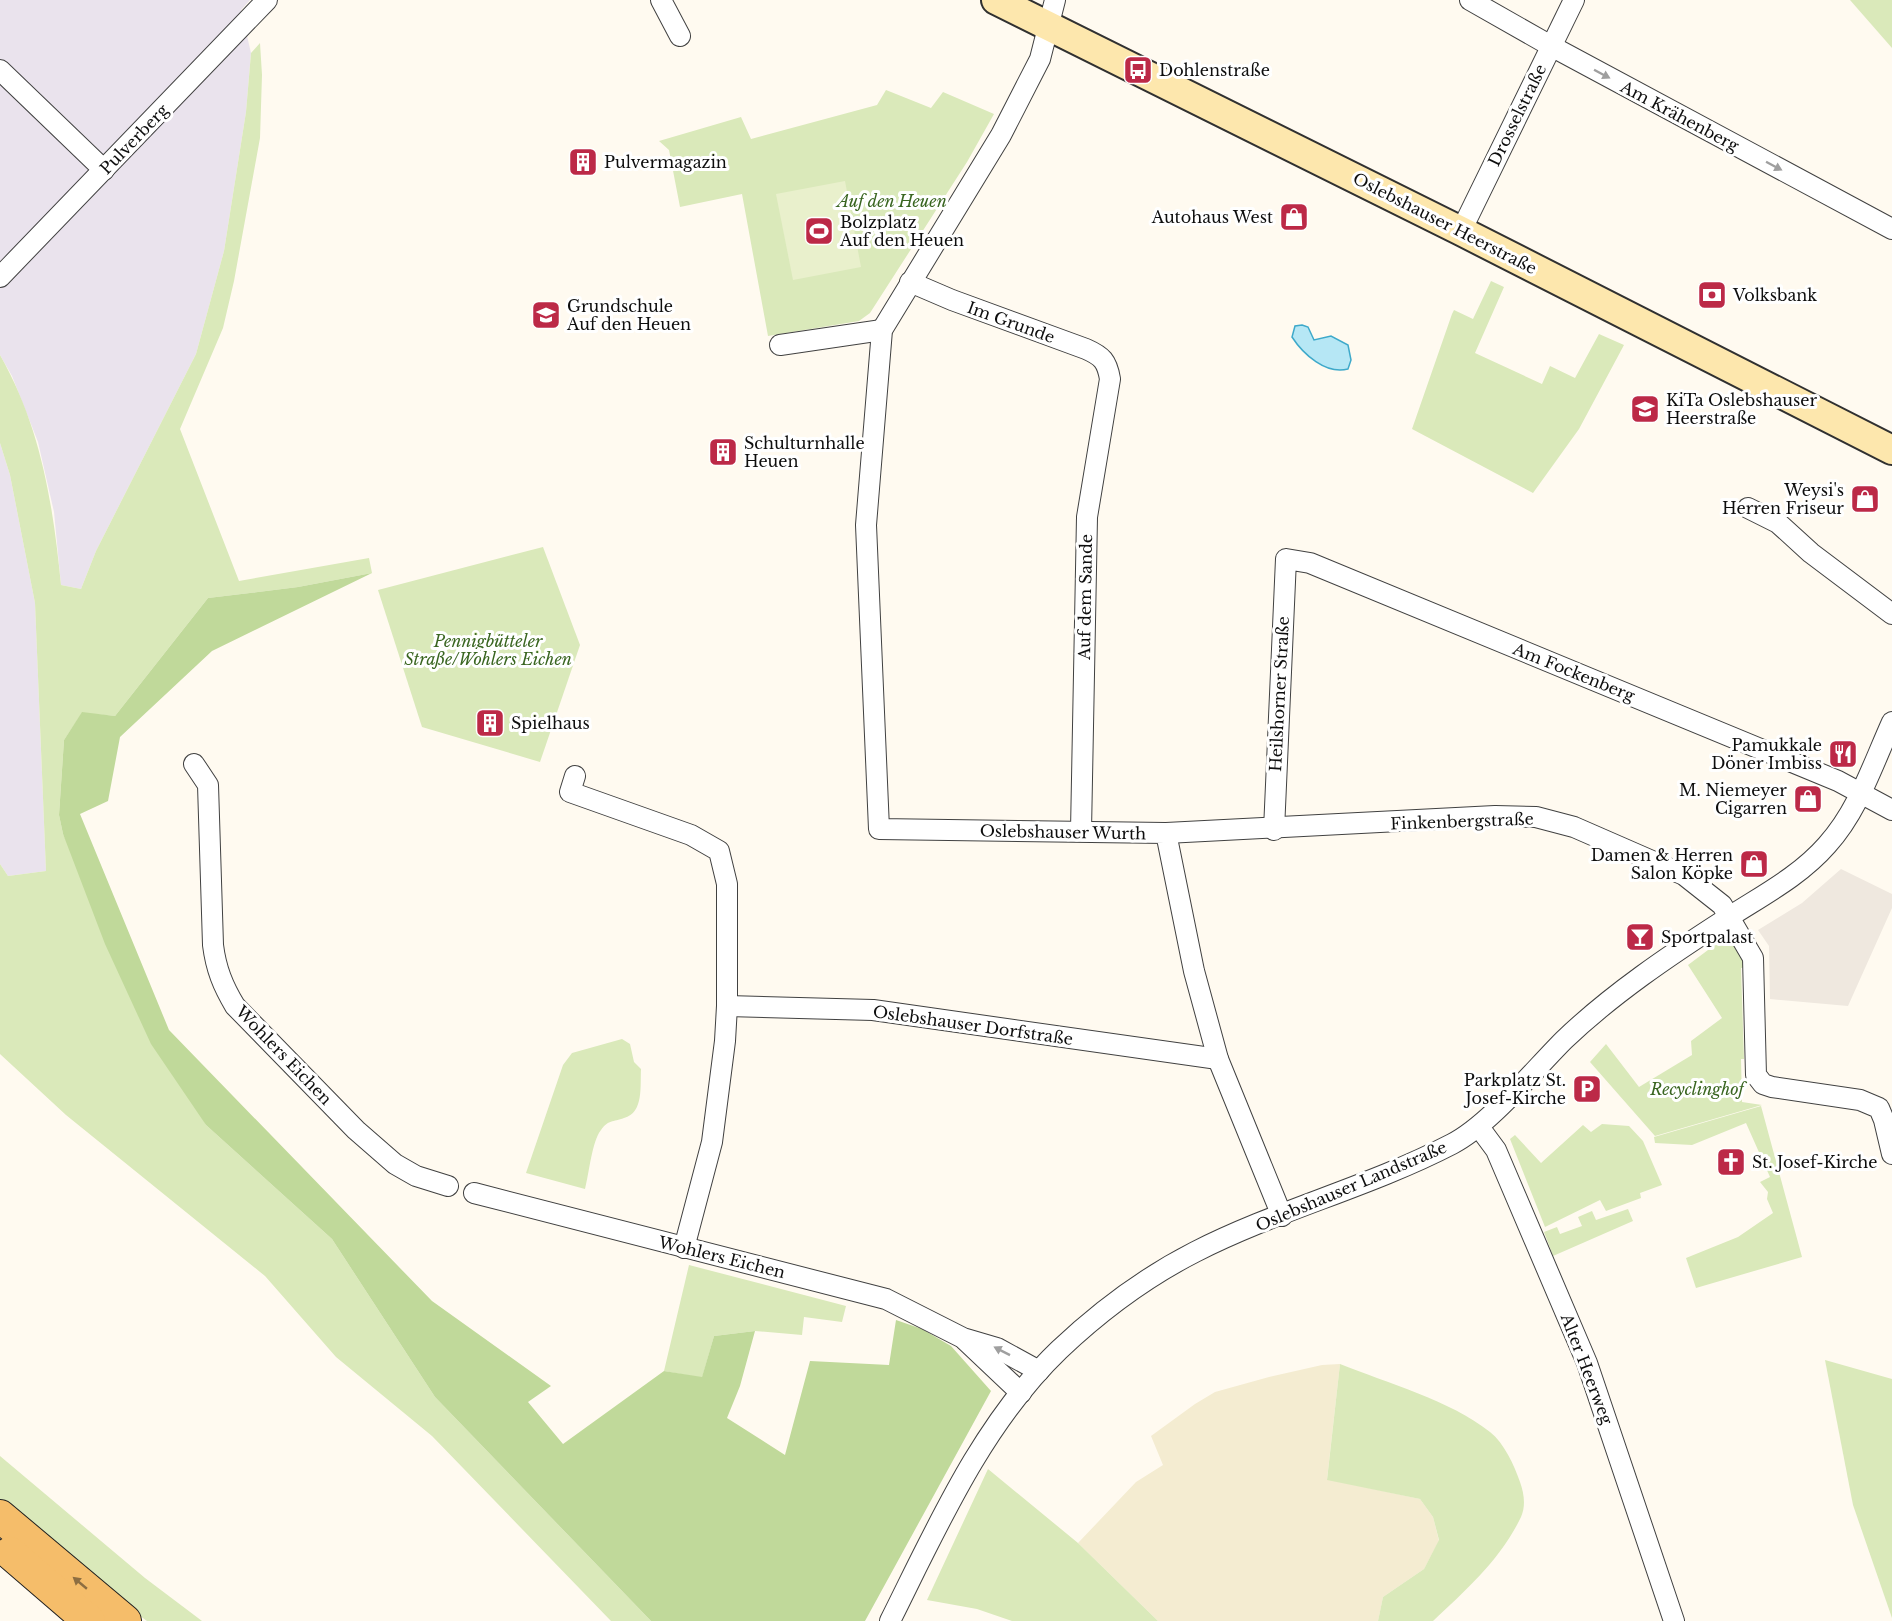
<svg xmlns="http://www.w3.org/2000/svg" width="1892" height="1621" font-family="'Libre Baskerville',serif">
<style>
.industrial{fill:#eae3ed}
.farmland{fill:#f4ecd1}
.green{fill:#dae9ba}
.forest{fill:#c0d99a}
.pitch{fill:#e9f0cc}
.plaza{fill:#efe8df}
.water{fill:#b6e7f5;stroke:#3ea9ca;stroke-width:1.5}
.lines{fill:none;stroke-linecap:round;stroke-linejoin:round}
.minor-casing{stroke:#414141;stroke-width:22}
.secondary-casing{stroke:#303030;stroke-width:32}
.primary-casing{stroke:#1f1f1f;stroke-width:34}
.minor{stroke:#fff;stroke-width:20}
.secondary{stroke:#fde7ad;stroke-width:28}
.primary{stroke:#f5bd6a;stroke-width:32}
.oneway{fill:#9f9f9f}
.oneway2{fill:#8d6e41}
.labels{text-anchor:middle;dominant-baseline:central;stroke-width:6;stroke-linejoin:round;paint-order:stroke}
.poi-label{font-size:16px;fill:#0e0e0e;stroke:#fff;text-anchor:start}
.street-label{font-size:16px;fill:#0e0e0e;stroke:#fff}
.park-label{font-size:16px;font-style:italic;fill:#396520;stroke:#fff}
</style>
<rect width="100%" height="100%" fill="#fffaf0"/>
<g class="industrial">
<polygon points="0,0 250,0 241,10 251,53 246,112 224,251 196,354 96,551 81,589 61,585 54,512 38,442 12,376 0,355"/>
<polygon points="0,443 10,475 35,603 46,871 8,876 0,864"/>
</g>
<polygon class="farmland" points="1340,1364 1327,1479 1420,1499 1433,1517 1439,1541 1424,1569 1383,1597 1378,1621 1158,1621 1078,1543 1136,1482 1163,1465 1151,1436 1195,1404 1215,1392 1269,1377 1322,1365"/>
<g class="green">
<polygon points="1850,0 1892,0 1892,48"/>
<path d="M260 43 262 75 260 138 234 281 223 328 180 429 239 581 369 558 372 573 298 587 208 598 115 716 82 713 64 740 59 815 63 834 206 1125 332 1239 435 1397 651 1621H611L432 1436 336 1357 265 1276 66 1115 0 1054V864L8 876 46 871 35 603 10 475 0 443V355C41 427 53 504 61 585L81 589 96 551 196 354 224 251 246 112 251 53Z"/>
<polygon points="886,90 931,108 943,92 994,114 967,162 870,313 859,321 768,336 742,194 680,207 669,150 659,141 741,117 751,139 877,105"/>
<polygon points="1491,281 1504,287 1475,353 1542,384 1550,366 1575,378 1599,334 1624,345 1579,429 1533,493 1412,429 1452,314 1454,310 1473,319"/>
<polygon points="543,547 580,645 540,762 422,727 378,590"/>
<polygon points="1728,935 1735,941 1748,967 1741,968 1744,1059 1741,1059 1742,1102 1762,1105 1655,1136 1590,1062 1606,1044 1639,1087 1692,1055 1691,1041 1722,1018 1688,965"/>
<path d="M622 1039 630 1044 634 1062 641 1069C640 1085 644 1113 624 1118 613 1122 608 1120 601 1130 592 1141 589 1174 585 1189L526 1173 563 1065 572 1053Z"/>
<polygon points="1761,1106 1802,1257 1696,1288 1686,1258 1738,1237 1773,1213 1767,1199 1768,1192 1760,1182 1770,1177 1746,1123 1692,1145 1655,1143 1654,1137"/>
<polygon points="1602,1124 1629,1126 1643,1141 1662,1185 1640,1193 1641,1198 1606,1211 1600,1200 1545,1227 1510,1139 1515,1135 1541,1163 1583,1125 1591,1132"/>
<polygon points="1628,1209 1633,1221 1553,1256 1544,1232 1557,1227 1560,1234 1582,1226 1578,1217 1592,1211 1596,1220"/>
<polygon points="689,1265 846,1306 842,1322 804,1317 802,1335 755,1331 714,1336 702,1378 664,1371"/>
<polygon points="1825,1360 1892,1379 1892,1618 1853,1505"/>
<path d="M1340 1364C1387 1383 1450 1400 1490 1432 1504 1443 1514 1465 1520 1482 1524 1493 1526 1506 1521 1517 1501 1559 1466 1590 1433 1621H1378L1383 1597 1424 1569 1439 1540 1433 1517 1420 1499 1327 1480Z"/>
<polygon points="0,1456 145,1578 202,1621 147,1621 128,1607 0,1500"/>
<polygon points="988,1469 1078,1543 1158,1621 1012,1621 977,1609 927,1600"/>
</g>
<polygon class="forest" points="372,573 212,651 120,737 108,801 80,814 169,1030 432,1301 551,1386 528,1402 563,1444 664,1371 702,1377 714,1336 755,1331 740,1386 727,1418 785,1455 810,1361 889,1365 896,1320 922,1329 951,1346 991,1391 865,1621 651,1621 435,1397 332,1239 206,1125 151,1044 105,944 63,834 59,815 64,740 82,712 115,716 208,598 298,587"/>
<polygon class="pitch" points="845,181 861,267 793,280 776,194"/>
<polygon class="plaza" points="1841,869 1892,894 1892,908 1848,1006 1770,999 1769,946 1758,930 1802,903"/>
<path class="water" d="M1302 325 1308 327 1314 340 1331 336 1348 345 1351 360 1348 369C1326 375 1303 354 1292 337L1295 326Z"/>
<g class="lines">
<g class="minor-casing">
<g id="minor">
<polyline points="661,0 680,36"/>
<polyline points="1055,0 1040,59 1001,135 882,330 866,525 879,829 1166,833 1194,971 1218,1059 1282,1216"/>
<polyline points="1470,0 1551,46 1892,229"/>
<polyline points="0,70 104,170"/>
<polyline points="1461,231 1574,0"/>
<polyline points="0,277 267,0"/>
<path d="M910 282 952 300 1086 349C1102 356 1107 361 1110 379L1087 517 1081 831"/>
<polyline points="780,345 882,330"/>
<polyline points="1748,508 1778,523 1811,553 1892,614"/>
<path d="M194 764 208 785 213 945C216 969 223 986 235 1006L356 1130 395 1164 416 1176 448 1186"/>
<polyline points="575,776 570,792 691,835 719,851 727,884 727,1006 725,1041 712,1142 684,1248"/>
<polyline points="1274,830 1286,559 1310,563 1838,781 1892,810"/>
<polyline points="1166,833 1495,816 1536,817 1574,827 1684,875 1722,905 1753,958 1756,1075 1763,1084 1772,1087 1860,1100 1879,1108 1884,1120 1892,1154"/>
<polyline points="727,1006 873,1010 1218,1059"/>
<polyline points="1479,1127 1496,1150 1587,1363 1674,1621"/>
<polyline points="474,1193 886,1299 963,1338 997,1348 1039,1371"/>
<polyline points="965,1340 1021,1393"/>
<path d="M890 1621C937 1527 982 1424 1059 1350 1098 1313 1146 1277 1195 1252 1277 1210 1369 1187 1452 1144 1489 1125 1533 1071 1564 1040 1612 994 1670 955 1726 919 1761 896 1799 877 1827 845 1858 811 1873 764 1892 722"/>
</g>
</g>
<g class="secondary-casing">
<polyline id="secondary" points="996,0 1461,231 1892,450"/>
</g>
<g class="primary-casing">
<g id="primary">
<polyline points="0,1516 125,1621"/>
<polyline points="10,1553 89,1621"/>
</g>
</g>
<use href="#minor" class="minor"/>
<use href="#secondary" class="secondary"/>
<use href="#primary" class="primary"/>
</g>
<defs><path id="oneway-solid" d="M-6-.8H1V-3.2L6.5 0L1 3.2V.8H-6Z" transform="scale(1.5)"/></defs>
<g class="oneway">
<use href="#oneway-solid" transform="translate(1602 74) rotate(28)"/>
<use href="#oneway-solid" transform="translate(1774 166) rotate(28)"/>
<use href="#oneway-solid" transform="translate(1002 1351) rotate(-153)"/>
</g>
<use class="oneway2" href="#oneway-solid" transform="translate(80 1583) rotate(-140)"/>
<defs>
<g id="bus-square" transform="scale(1.5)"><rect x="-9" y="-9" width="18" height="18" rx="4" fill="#bc2947" stroke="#fff"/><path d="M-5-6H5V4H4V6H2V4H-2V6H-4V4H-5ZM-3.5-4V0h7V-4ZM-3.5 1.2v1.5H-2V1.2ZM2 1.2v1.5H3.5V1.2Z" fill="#fff"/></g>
<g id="building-square" transform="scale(1.5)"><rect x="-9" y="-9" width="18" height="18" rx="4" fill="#bc2947" stroke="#fff"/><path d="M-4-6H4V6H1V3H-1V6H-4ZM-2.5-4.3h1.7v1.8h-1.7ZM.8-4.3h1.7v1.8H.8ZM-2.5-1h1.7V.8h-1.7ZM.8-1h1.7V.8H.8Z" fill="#fff"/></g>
<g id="shop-square" transform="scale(1.5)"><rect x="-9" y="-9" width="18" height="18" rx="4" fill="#bc2947" stroke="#fff"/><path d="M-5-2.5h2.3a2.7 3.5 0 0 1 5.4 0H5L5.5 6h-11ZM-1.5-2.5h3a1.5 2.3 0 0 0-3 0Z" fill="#fff"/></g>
<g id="stadium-square" transform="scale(1.5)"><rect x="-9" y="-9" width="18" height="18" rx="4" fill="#bc2947" stroke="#fff"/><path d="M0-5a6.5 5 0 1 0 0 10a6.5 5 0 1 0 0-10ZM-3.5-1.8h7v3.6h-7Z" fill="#fff"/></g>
<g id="bank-square" transform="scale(1.5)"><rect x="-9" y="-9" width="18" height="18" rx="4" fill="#bc2947" stroke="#fff"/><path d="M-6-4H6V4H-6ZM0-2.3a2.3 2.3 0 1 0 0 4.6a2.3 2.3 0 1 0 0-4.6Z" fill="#fff"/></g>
<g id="school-square" transform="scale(1.5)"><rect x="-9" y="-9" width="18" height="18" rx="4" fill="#bc2947" stroke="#fff"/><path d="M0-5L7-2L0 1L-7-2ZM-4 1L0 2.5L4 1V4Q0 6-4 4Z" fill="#fff"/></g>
<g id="restaurant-square" transform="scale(1.5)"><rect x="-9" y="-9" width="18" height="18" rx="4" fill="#bc2947" stroke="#fff"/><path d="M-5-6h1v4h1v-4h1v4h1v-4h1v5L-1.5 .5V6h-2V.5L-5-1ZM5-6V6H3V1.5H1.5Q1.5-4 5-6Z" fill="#fff"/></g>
<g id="bar-square" transform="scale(1.5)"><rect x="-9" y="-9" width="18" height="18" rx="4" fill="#bc2947" stroke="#fff"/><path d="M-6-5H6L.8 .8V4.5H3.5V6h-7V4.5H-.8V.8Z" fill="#fff"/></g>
<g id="parking-square" transform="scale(1.5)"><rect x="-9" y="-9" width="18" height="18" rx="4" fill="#bc2947" stroke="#fff"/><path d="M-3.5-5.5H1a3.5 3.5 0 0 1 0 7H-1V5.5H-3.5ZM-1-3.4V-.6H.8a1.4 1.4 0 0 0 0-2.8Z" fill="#fff"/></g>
<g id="church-square" transform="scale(1.5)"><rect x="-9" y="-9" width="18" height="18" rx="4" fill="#bc2947" stroke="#fff"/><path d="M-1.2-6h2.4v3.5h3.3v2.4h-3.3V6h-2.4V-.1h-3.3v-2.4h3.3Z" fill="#fff"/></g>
</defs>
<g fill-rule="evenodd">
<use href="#bus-square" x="1138" y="70"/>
<use href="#building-square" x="583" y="162"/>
<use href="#shop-square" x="1294" y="217"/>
<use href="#stadium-square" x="819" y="231"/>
<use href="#bank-square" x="1712" y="295"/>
<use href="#school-square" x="546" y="315"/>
<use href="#school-square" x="1645" y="409"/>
<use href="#building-square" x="723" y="452"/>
<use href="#shop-square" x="1865" y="499"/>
<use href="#building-square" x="490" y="723"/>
<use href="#restaurant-square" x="1843" y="754"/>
<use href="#shop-square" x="1808" y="799"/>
<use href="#shop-square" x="1754" y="864"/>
<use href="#bar-square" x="1640" y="937"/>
<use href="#parking-square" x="1587" y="1089"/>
<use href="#church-square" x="1731" y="1162"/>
</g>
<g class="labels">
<g class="poi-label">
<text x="1159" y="70">Dohlenstraße</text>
<text x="604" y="162">Pulvermagazin</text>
<text x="1273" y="217" text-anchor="end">Autohaus West</text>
<text x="840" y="222">Bolzplatz<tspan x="840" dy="18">Auf den Heuen</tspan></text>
<text x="1733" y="295">Volksbank</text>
<text x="567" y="306">Grundschule<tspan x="567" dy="18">Auf den Heuen</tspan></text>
<text x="1666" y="400">KiTa Oslebshauser<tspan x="1666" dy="18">Heerstraße</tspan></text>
<text x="744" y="443">Schulturnhalle<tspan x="744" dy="18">Heuen</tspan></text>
<text x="1844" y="490" text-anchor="end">Weysi's<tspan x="1844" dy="18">Herren Friseur</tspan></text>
<text x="511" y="723">Spielhaus</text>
<text x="1822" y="745" text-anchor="end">Pamukkale<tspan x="1822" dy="18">Döner Imbiss</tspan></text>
<text x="1787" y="790" text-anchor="end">M. Niemeyer<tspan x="1787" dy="18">Cigarren</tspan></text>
<text x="1733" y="855" text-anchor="end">Damen &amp; Herren<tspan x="1733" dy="18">Salon Köpke</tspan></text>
<text x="1661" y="937">Sportpalast</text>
<text x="1566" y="1080" text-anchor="end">Parkplatz St.<tspan x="1566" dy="18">Josef-Kirche</tspan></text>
<text x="1752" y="1162">St. Josef-Kirche</text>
</g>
<g class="street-label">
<text transform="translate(1517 115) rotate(-64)">Drosselstraße</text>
<text transform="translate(1680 116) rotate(28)">Am Krähenberg</text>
<text transform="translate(134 139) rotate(-46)">Pulverberg</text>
<text transform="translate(1445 223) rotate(27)">Oslebshauser Heerstraße</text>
<text transform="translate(1011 322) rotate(20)">Im Grunde</text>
<text transform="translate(1085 597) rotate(-89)">Auf dem Sande</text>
<text transform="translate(1574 672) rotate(22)">Am Fockenberg</text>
<text transform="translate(1279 694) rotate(-87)">Heilshorner Straße</text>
<text transform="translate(1462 821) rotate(-2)">Finkenbergstraße</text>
<text transform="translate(1063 832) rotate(1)">Oslebshauser Wurth</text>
<text transform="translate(973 1025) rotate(8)">Oslebshauser Dorfstraße</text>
<text transform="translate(284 1055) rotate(46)">Wohlers Eichen</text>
<text transform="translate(1351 1186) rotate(-23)">Oslebshauser Landstraße</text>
<text transform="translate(722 1257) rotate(14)">Wohlers Eichen</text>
<text transform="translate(1587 1369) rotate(69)">Alter Heerweg</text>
</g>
<g class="park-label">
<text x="892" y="201">Auf den Heuen</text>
<text x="488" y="641">Pennigbütteler<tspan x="488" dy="18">Straße/Wohlers Eichen</tspan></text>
<text x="1697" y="1089">Recyclinghof</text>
</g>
</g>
</svg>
